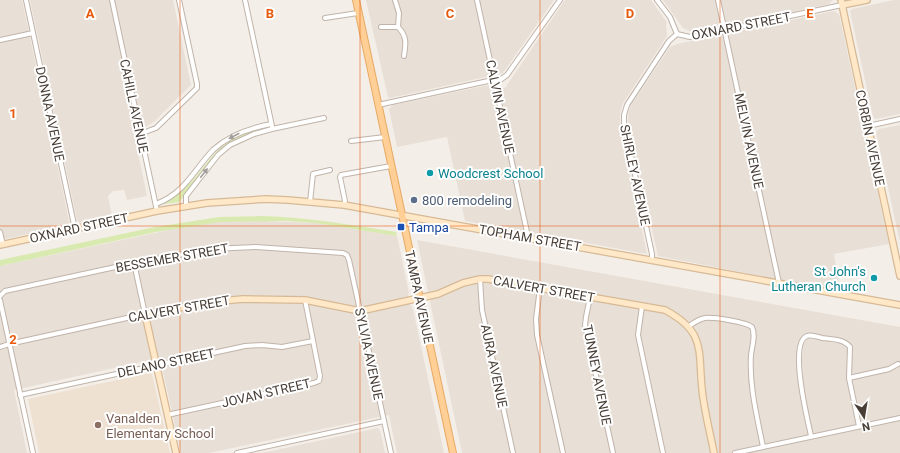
<svg xmlns="http://www.w3.org/2000/svg" width="900" height="453" font-family="Roboto,sans-serif">
<style>
.residential{fill:#e8dfd6}
.education{fill:#eee1d1}
.green{fill:#d9eab0}
.lines{fill:none;stroke-linecap:round;stroke-linejoin:round}
.street-casing{stroke:#c0b4aa;stroke-width:6}
.secondary-casing{stroke:#d6ba97;stroke-width:8}
.primary-casing{stroke:#e7a963;stroke-width:8}
.street{stroke:#fff;stroke-width:4}
.secondary{stroke:#ffe8c7;stroke-width:5.5}
.primary{stroke:#ffcf96;stroke-width:6}
.oneway{fill:#a49e9a}
.grid{fill:none;stroke:#e8590c;stroke-width:1;stroke-opacity:0.55}
.culture-dot{fill:#0f9aa8;stroke:#fff;stroke-width:1.5}
.service-dot{fill:#5c6f8a;stroke:#fff;stroke-width:1.5}
.transit-dot{fill:#1a4fb4;stroke:#fff;stroke-width:1.5}
.education-dot{fill:#8d6e63;stroke:#fff;stroke-width:1.5}
.labels{text-anchor:middle;dominant-baseline:central;stroke-width:4;stroke-linejoin:round;paint-order:stroke}
.street-label{font-size:13px;fill:#483e36;stroke:#fff}
.culture-label{font-size:13px;fill:#0d838f;stroke:#fff;text-anchor:start}
.service-label{font-size:13px;fill:#4e5e75;stroke:#fff;text-anchor:start}
.transit-label{font-size:13px;fill:#164399;stroke:#fff;text-anchor:start}
.education-label{font-size:13px;fill:#785e54;stroke:#fff;text-anchor:start}
.grid-label{font-size:13px;text-anchor:middle;font-weight:bold;fill:#e8590c;stroke:#fff;stroke-width:4;stroke-linejoin:round;paint-order:stroke}
</style>
<rect width="100%" height="100%" fill="#f4eee8"/>
<g class="residential">
<polygon points="0,0 22,0 70,225 0,240"/>
<polygon points="30,0 173,0 191,85 155,121 147,126 133,129 147,196 127,200 124,190 113,191 108,196 112,216 86,222 80,223 77,220"/>
<polygon points="366,0 554,0 503,73 390,98 388,97"/>
<polygon points="565,0 651,0 666,21 667,36 623,103 620,113 620,122 621,132 647,254 465,221 447,137 397,147 389,109 393,105 489,85 505,88"/>
<polygon points="663,0 833,0 829,4 696,33 691,32 683,28"/>
<polygon points="894,0 900,0 900,114 876,119 873,117 850,11 852,9"/>
<polygon points="834,11 839,14 889,244 834,254 840,291 658,256 628,122 628,113 631,105 670,47 677,44"/>
<polygon points="900,125 900,243 876,132 879,129"/>
<polygon points="263,221 316,223 397,236 409,293 408,294 411,306 413,309 444,453 397,453 389,415 209,453 181,453 160,358 14,390 27,453 0,453 0,266 188,226 220,222"/>
<polygon points="417,240 900,327 900,453 462,453"/>
<polygon points="378,428 380,430 385,453 262,453"/>
</g>
<polygon class="education" points="150,373 152,374 170,453 39,453 28,399"/>
<g class="green">
<path d="M262 127H264L265 129 242 137 232 142 179 202 165 204V202C175 196 183 190 192 181 204 168 213 152 228 142 238 134 250 131 262 127Z"/>
<path d="M262 216C307 217 352 225 396 232L397 236 316 223 287 221 220 222 156 232 0 266V260L155 227 219 217Z"/>
</g>
<g class="lines">
<g class="street-casing">
<g id="street">
<polyline points="26,0 75,229"/>
<polyline points="112,0 157,211"/>
<polyline points="245,0 272,126"/>
<path d="M395 0 399 13 398 27C407 36 406 43 404 56"/>
<polyline points="477,0 527,232 527,238"/>
<polyline points="657,0 670,17 677,34 690,37 842,5"/>
<polyline points="718,0 779,283"/>
<polyline points="325,18 358,13"/>
<polyline points="381,27 398,27"/>
<polyline points="0,40 33,33"/>
<polyline points="378,105 488,81 500,80 507,75 560,0"/>
<polyline points="868,126 900,119"/>
<polyline points="140,134 156,128 197,88 197,84 179,0"/>
<polyline points="351,141 385,137"/>
<polyline points="310,202 313,174 330,170"/>
<path d="M156 204C185 193 193 171 213 150 229 135 250 128 271 124"/>
<polyline points="344,205 345,201 340,177 341,175 391,166"/>
<polyline points="186,206 186,196 218,155 230,145 254,134 272,129 324,118"/>
<polyline points="0,232 3,245"/>
<polyline points="652,260 652,254 624,123 624,115 627,105 669,41 677,34"/>
<polyline points="480,279 482,310 513,453"/>
<polyline points="540,288 536,319 537,335 563,453"/>
<polyline points="0,296 5,291 134,263 211,249 256,247 343,253 347,255 349,260 391,453"/>
<polyline points="590,297 586,317 585,325 613,453"/>
<polyline points="0,300 33,453"/>
<polyline points="642,306 638,335 663,453"/>
<path d="M688 327C693 323 699 319 705 318 714 317 746 322 752 327 756 336 752 346 751 355 749 386 757 416 763 447"/>
<polyline points="0,347 9,344 145,314 134,263"/>
<polyline points="849,378 889,369 898,364"/>
<polyline points="20,395 245,346 262,345 282,347 313,341"/>
<polyline points="167,415 314,383 319,381 320,376 305,300"/>
<path d="M811 436C808 421 788 343 807 336 811 334 818 337 822 338 831 339 844 339 850 347L849 378 859 426"/>
<polyline points="237,453 384,421"/>
<polyline points="735,453 900,418"/>
</g>
</g>
<g class="secondary-casing">
<g id="secondary">
<polyline points="841,0 900,276"/>
<polyline points="842,5 867,0"/>
<polyline points="0,245 157,211 207,203 266,199 288,200 344,205 900,305"/>
<path d="M176 453 145 314 211 302 243 299 305 300 360 311 438 294 463 283 480 279H488L665 310C706 332 698 350 702 389 704 410 710 432 714 453"/>
</g>
</g>
<g class="primary-casing">
<polyline id="primary" points="356,0 453,453"/>
</g>
<use href="#street" class="street"/>
<use href="#secondary" class="secondary"/>
<use href="#primary" class="primary"/>
</g>
<defs><path id="oneway-solid" d="M-6-.8H1V-3.2L6.5 0L1 3.2V.8H-6Z"/></defs>
<g class="oneway">
<use href="#oneway-solid" transform="translate(234 136) rotate(153)"/>
<use href="#oneway-solid" transform="translate(204 173) rotate(-52)"/>
</g>
<path class="grid" d="M180 0V453M360 0V453M540 0V453M720 0V453M0 226H900"/>
<g class="culture-dot">
<circle cx="430" cy="173" r="4"/>
<circle cx="874" cy="278" r="4"/>
</g>
<circle class="service-dot" cx="414" cy="200" r="4"/>
<rect class="transit-dot" x="397" y="223" width="8" height="8" rx="2"/>
<circle class="education-dot" cx="98" cy="425" r="4"/>
<g class="labels">
<g class="street-label">
<text transform="translate(741 26) rotate(-11)">OXNARD STREET</text>
<text transform="translate(134 106) rotate(78)">CAHILL AVENUE</text>
<text transform="translate(500 107) rotate(78)">CALVIN AVENUE</text>
<text transform="translate(50 114) rotate(78)">DONNA AVENUE</text>
<text transform="translate(870 138) rotate(78)">CORBIN AVENUE</text>
<text transform="translate(749 141) rotate(78)">MELVIN AVENUE</text>
<text transform="translate(635 175) rotate(78)">SHIRLEY AVENUE</text>
<text transform="translate(79 228) rotate(-12)">OXNARD STREET</text>
<text transform="translate(530 238) rotate(10)">TOPHAM STREET</text>
<text transform="translate(172 258) rotate(-10)">BESSEMER STREET</text>
<text transform="translate(544 289) rotate(10)">CALVERT STREET</text>
<text transform="translate(419 297) rotate(78)">TAMPA AVENUE</text>
<text transform="translate(179 309) rotate(-10)">CALVERT STREET</text>
<text transform="translate(369 354) rotate(78)">SYLVIA AVENUE</text>
<text transform="translate(166 363) rotate(-12)">DELANO STREET</text>
<text transform="translate(494 366) rotate(78)">AURA AVENUE</text>
<text transform="translate(597 375) rotate(79)">TUNNEY AVENUE</text>
<text transform="translate(266 393) rotate(-13)">JOVAN STREET</text>
</g>
<g class="culture-label">
<text x="438" y="173">Woodcrest School</text>
<text x="866" y="271" text-anchor="end">St John's<tspan x="866" dy="15">Lutheran Church</tspan></text>
</g>
<g class="service-label">
<text x="422" y="200">800 remodeling</text>
</g>
<g class="transit-label">
<text x="409" y="227">Tampa</text>
</g>
<g class="education-label">
<text x="106" y="418">Vanalden<tspan x="106" dy="15">Elementary School</tspan></text>
</g>
</g>
<g class="grid-label">
<text x="90" y="18">A</text>
<text x="270" y="18">B</text>
<text x="450" y="18">C</text>
<text x="630" y="18">D</text>
<text x="810" y="18">E</text>
<text x="13" y="118">1</text>
<text x="13" y="344">2</text>
</g>
<g transform="translate(864 417) rotate(168)" stroke="#ffffff" stroke-width="3" paint-order="stroke">
<path d="M0-3L7 15L0 10L-7 15Z" fill="#483e36"/>
<text y="-6" font-size="11" font-weight="bold" text-anchor="middle" fill="#483e36">N</text>
</g>
</svg>
